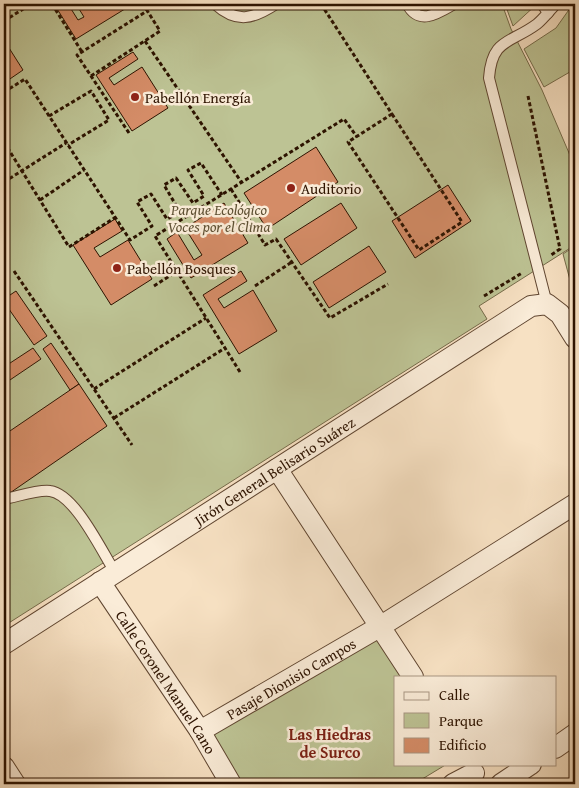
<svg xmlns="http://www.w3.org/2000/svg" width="579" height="788" font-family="'Gentium Book Plus',serif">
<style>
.green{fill:#bdc394;stroke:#756b4a}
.building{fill:#d48c67;stroke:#2d1300}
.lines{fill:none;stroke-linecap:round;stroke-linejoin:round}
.service-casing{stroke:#604631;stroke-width:12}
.minor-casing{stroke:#604631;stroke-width:22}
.path{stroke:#2d1300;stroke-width:3;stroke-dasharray:4 2.5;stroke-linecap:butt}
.service{stroke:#faecd8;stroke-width:10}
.minor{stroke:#faecd8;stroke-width:20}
.poi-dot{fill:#8f2418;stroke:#faecd8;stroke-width:2}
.labels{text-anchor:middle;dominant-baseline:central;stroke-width:5;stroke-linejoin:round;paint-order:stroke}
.poi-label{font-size:15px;fill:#2d1300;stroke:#faecd8;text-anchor:start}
.park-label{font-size:15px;font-style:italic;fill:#5f5134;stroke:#faecd8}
.street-label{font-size:15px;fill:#2d1300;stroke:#faecd8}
.neighbourhood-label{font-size:16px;font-weight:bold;fill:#7a1f14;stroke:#faecd8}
</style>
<rect width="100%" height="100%" fill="#f7e1c3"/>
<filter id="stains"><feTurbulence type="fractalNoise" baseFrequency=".004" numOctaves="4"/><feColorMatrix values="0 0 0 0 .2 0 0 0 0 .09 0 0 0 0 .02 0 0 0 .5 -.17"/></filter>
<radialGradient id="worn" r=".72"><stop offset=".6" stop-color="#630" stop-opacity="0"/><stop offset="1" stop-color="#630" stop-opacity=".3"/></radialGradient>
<g class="green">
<polygon points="4,4 502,4 511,29 542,90 575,167 575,245 479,306 487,319 4,626"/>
<polygon points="505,4 537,4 513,26"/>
<polygon points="573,4 575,4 575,69 544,87 524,49 556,28"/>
<polygon points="575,246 575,288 570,280 563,254"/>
<polygon points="377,632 403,677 395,677 395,764 447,764 414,784 239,784 209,733"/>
</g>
<g class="building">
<polygon points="54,4 68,4 78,20 84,17 76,4 133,4 76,39"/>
<polygon points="4,40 23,70 4,83"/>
<polygon points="133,52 138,59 109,78 114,85 142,67 168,108 132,131 96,75"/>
<polygon points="316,147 338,182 267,229 244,193"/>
<polygon points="448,185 471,221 415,258 392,221"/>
<polygon points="224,203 248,243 191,278 167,239 177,232 194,260 202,255 185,228"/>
<polygon points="341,203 357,228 301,265 284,239"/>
<polygon points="115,219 122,231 94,248 100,257 128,240 152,279 111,305 73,245"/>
<polygon points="369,246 386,272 329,308 313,282"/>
<polygon points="241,271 247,281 218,299 224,308 253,290 277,331 239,354 203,295"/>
<polygon points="16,291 47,336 34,345 4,302 4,299"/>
<polygon points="51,343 79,384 70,390 43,349"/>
<polygon points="33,348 41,359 4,384 4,367"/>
<polygon points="79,384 107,426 7,495 4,490 4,435"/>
</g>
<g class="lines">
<g class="service-casing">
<g id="service">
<path d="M215 4C237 24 253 19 276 4"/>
<path d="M407 4C419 26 437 14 454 4"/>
<polyline points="542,4 548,13"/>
<path d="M547 304 489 78C492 38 510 44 537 24 544 18 550 10 556 4"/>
<path d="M4 499C16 497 39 489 50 491 75 494 102 552 115 572"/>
</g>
</g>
<g class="minor-casing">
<g id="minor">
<polyline points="277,469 413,677"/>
<path id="s1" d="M100 582 200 731 231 784"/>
<path id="s2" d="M4 644 531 306 547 304 560 314 575 338"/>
<path id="s3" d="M200 731 381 626 575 504"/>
<polyline points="555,748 575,734"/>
<polyline points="4,767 15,784"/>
<polyline points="453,784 474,773"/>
<polyline points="501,784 531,764"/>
</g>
</g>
<g class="path">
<polyline points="52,4 82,52"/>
<polyline points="321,4 392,114"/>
<polyline points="4,21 31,4"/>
<polyline points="145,41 242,183"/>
<polyline points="91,76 160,31 143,4"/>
<polyline points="4,92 25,79 130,240 152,226 137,202 151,194 167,219 180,212 164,185 176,178 193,203 204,196 188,170 201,163 222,195"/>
<polyline points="528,96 560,249 551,255"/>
<polygon points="392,114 462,222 419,250 348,142"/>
<polyline points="49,116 91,91 109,120 68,145"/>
<polyline points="129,133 77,55 147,11"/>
<polyline points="4,142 69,247 116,217"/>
<polyline points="4,182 66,143"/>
<polyline points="231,189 265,245 276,239 330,318 388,284"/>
<polyline points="40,200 84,170"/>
<polyline points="14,271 132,445"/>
<polyline points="154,286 177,271"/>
<polyline points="255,286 292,262"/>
<polyline points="484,296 522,273"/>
<polyline points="240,372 155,236 344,119 357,137"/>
<polyline points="94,389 206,318"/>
<polyline points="114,418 225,348"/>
</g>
<use href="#service" class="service"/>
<use href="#minor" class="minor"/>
</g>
<g class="poi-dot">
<circle cx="135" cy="97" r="5"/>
<circle cx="291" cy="188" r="5"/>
<circle cx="117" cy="268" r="5"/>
</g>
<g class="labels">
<g class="poi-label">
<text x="145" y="97">Pabellón Energía</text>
<text x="301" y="188">Auditorio</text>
<text x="127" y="268">Pabellón Bosques</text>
</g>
<g class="park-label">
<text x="219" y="209">Parque Ecológico<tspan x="219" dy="17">Voces por el Clima</tspan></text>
</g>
<g class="street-label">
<text stroke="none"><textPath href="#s2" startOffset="321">Jirón General Belisario Suárez</textPath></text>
<text stroke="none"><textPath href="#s3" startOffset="105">Pasaje Dionisio Campos</textPath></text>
<text stroke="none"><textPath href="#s1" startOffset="120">Calle Coronel Manuel Cano</textPath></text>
</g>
<g class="neighbourhood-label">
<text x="330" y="734">Las Hiedras<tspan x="330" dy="18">de Surco</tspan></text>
</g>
</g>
<rect width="579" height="788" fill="none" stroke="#f7e1c3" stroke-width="20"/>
<rect x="5" y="5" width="569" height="778" fill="none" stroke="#2d1300" stroke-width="2.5"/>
<rect x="10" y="10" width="559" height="768" fill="none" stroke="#2d1300"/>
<rect x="394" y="676" width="162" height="90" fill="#faecd8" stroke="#a89582"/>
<rect x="404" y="692" width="25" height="8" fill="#faecd8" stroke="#a89582"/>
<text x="439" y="700" font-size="15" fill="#2d1300">Calle</text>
<rect x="404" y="713" width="25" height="15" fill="#bdc394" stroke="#a89582"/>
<text x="439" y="726" font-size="15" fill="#2d1300">Parque</text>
<rect x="404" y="738" width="25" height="15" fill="#d48c67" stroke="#a89582"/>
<text x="439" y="750" font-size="15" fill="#2d1300">Edificio</text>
<rect width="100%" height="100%" filter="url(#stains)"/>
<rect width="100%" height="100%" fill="url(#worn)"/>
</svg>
